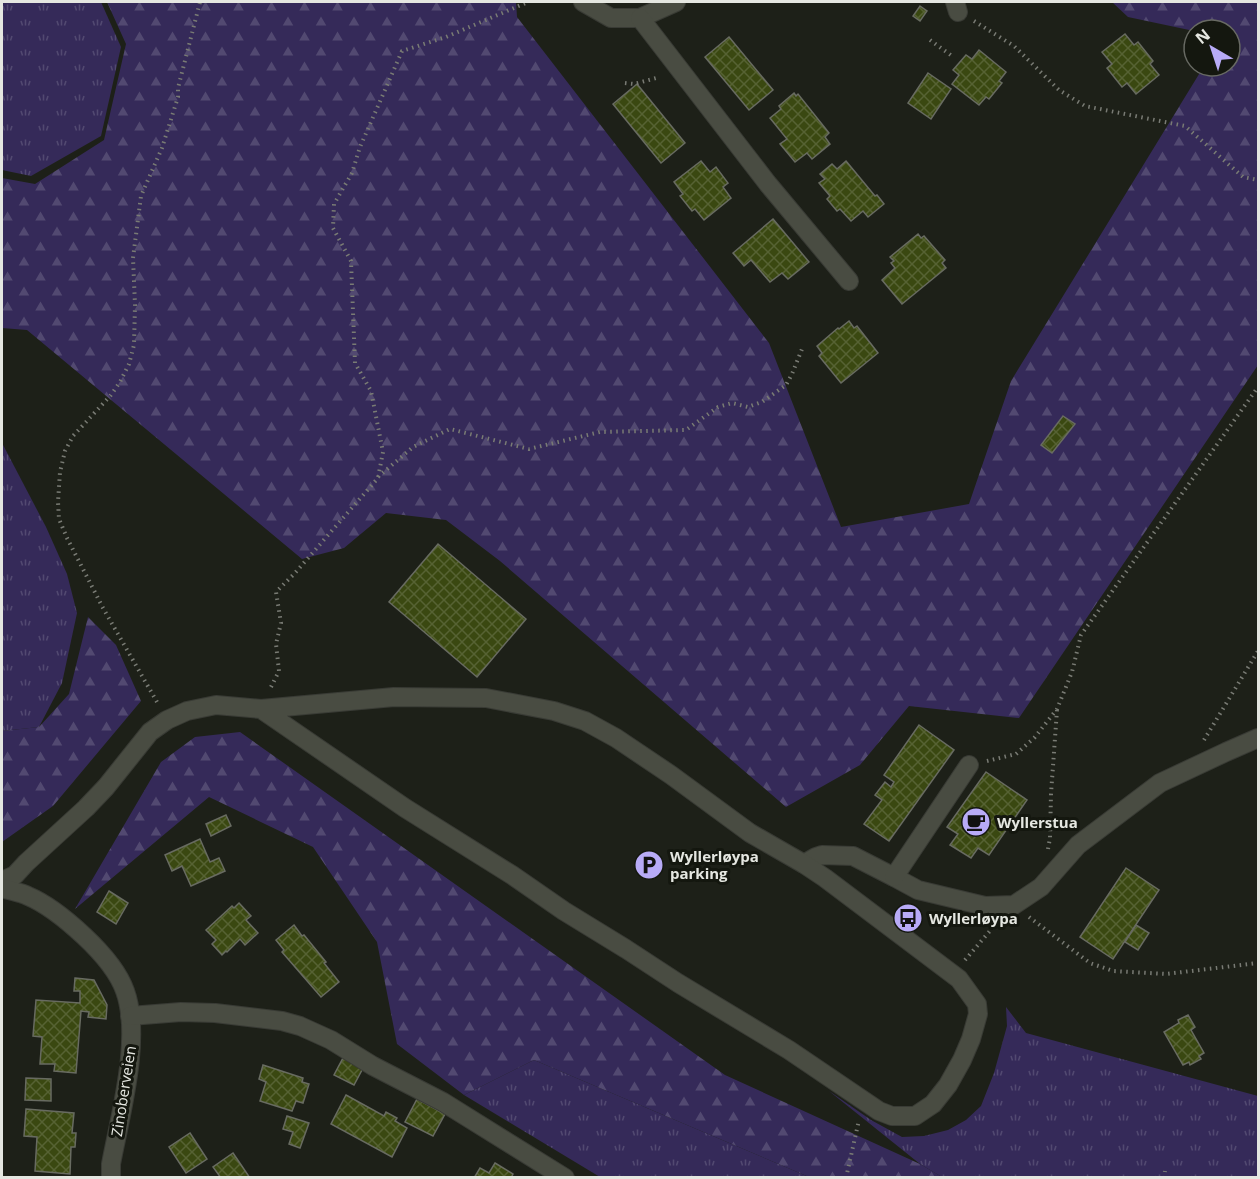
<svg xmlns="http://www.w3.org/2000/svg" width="1260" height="1179" font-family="'Open Sans',sans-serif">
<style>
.grass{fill:url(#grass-tufts)}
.forest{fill:url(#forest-firs)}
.building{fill:url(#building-cross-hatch);stroke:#686b61;stroke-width:1.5}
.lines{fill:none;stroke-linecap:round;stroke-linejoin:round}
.minor-casing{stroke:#393b35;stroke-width:20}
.path{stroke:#797b74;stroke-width:4;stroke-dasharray:1.5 4.5;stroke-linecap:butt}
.minor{stroke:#494c42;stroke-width:18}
.labels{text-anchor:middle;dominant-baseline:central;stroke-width:6;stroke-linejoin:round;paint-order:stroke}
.poi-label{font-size:15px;font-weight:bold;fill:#e5e7e1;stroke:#14170f;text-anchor:start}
.street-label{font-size:15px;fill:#e5e7e1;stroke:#14170f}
</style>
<defs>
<pattern id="grass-tufts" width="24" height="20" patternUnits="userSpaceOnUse" patternTransform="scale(1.5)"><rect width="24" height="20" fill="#352a59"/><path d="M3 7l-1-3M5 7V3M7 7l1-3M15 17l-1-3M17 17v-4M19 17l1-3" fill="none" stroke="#524971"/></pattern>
<pattern id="forest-firs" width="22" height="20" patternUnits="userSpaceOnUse" patternTransform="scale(1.5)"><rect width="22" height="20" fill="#352a59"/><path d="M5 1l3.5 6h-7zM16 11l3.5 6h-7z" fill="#524971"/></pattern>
<pattern id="building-cross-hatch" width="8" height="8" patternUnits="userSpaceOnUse" patternTransform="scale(1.5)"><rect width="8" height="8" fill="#3a4811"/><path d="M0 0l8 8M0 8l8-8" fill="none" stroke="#566233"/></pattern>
</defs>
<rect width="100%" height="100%" fill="#1d2018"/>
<g class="grass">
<polygon points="2,2 101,2 121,47 101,136 31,176 2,170"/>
<polygon points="2,443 46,527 67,574 77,613 62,683 39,727 2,731"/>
<polygon points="1006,1007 1026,1033 1258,1096 1258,1177 942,1177 920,1164 829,1091 871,1120 902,1137 924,1136 948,1130 966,1120 981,1106 994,1073 1007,1026"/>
<polygon points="534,1060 809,1177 600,1177 464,1095"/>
</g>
<g class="forest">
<polygon points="107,2 516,2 517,17 769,343 841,527 969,504 1011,381 1204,66 1230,66 1230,30 1194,31 1128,17 1112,2 1258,2 1258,365 1019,718 909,706 860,765 786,807 500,561 446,520 386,513 344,548 302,559 27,330 2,328 2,178 35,184 104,140 126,44"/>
<polygon points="88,617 116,645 141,701 53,806 2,842 2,731 39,727 69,694"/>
<polygon points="240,732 725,1075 920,1164 942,1177 809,1177 534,1060 464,1095 397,1044 377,942 313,847 209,797 75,909 161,762 195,737"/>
</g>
<g class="building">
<polygon points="920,6 927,11 920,21 913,16"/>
<polygon points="1125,34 1134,45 1138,42 1153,61 1150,64 1159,75 1136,94 1127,83 1122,87 1107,68 1112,64 1102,52"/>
<polygon points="729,37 773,90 749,110 705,57"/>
<polygon points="979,50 1006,72 999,81 1002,83 989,99 986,97 979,105 952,84 959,75 953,70 966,55 972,59"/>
<polygon points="928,73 951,89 931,119 908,103"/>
<polygon points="637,84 685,143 661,163 613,104"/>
<polygon points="794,93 796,96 798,94 829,133 825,137 830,144 812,159 807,153 795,162 780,144 787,139 770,118 781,109 779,106"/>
<polygon points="701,161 710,172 716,167 728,183 723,187 731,198 704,220 695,209 692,211 680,196 683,194 674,182"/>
<polygon points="846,161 875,196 877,195 884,204 868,217 863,211 851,221 840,209 837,211 827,199 830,196 819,183 825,179 820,174 832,164 837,169"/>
<polygon points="773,219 809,262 788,279 782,273 770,282 751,260 744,266 733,253"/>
<polygon points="918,234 921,238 924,236 945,260 942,263 946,268 902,304 882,280 895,268 891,263 894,261 890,257"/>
<polygon points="849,321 854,328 857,326 878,353 841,383 819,356 822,353 817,346 838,328 839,329"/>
<polygon points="1063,416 1075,424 1052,453 1041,445"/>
<polygon points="438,544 526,619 477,677 389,602"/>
<polygon points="919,725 954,750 889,841 864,824 882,800 875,795 885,782 891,787 894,782 884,775"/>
<polygon points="986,772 1027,800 989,855 978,848 971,858 950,845 958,834 947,827"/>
<polygon points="226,815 231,826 211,836 206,824"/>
<polygon points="200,839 210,862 219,858 225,871 191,886 182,866 172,871 165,855"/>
<polygon points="1126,868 1159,890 1113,959 1080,937"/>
<polygon points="109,891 128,903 116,924 97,912"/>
<polygon points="239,903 251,916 246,920 258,933 245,945 240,939 227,952 226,951 222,955 212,944 216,940 206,930 232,906 234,908"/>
<polygon points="294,925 302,936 304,935 326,962 324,963 339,982 321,997 282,952 284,950 276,940"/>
<polygon points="1136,925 1149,933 1138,950 1125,942"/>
<polygon points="75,978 94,980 107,1005 106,1019 88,1017 89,1012 81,1011 76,1073 54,1071 55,1064 40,1064 42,1037 33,1036 36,1000 80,1003 80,991 74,991"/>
<polygon points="1188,1015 1195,1027 1191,1030 1204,1053 1199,1056 1201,1059 1190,1065 1189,1062 1183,1065 1164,1032 1179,1023 1178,1020"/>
<polygon points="343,1058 363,1068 354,1085 334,1075"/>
<polygon points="263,1065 303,1078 302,1082 309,1084 303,1103 296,1101 292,1111 260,1101 266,1082 259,1079"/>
<polygon points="26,1078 51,1079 51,1101 25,1100"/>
<polygon points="346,1095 384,1116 386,1112 397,1118 395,1121 407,1128 392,1157 331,1124"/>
<polygon points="417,1099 445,1114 433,1136 405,1122"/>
<polygon points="26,1109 74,1113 72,1133 76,1133 75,1147 71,1147 70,1174 35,1171 37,1137 24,1136"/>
<polygon points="287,1116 309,1123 300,1148 289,1144 293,1132 283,1129"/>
<polygon points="190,1133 207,1159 186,1173 169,1147"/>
<polygon points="233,1153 250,1178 221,1178 213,1167"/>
<polygon points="495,1163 513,1174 511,1178 474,1178 480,1168 489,1173"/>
</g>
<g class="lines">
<g class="minor-casing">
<g id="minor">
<polyline points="583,2 611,18 640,18 676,2"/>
<polyline points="955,2 958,12"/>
<polyline points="640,18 768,184 849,281"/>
<polyline points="804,864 816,857 822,855 853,856 894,877 918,890 985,906 1014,905 1041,887 1078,845 1160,783 1226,752 1258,738"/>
<polyline points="894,877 969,765"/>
<polyline points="2,881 15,875 26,863 86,808 106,787 150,732 167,720 187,711 216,705 261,709 394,697 486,698 554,711 585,721 616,738 671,775 750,833 804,864 825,878 959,979 977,1004 978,1014 971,1039 962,1060 948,1085 933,1104 915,1116 892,1116 879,1111 789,1050 678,983 626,949 564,911 512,875 405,808 261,709"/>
<path d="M2 888C10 891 20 892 28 896 47 904 69 922 84 936 100 951 118 971 125 991 142 1038 120 1116 111 1164V1178"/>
<polyline points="130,1016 181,1012 215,1013 282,1021 300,1026 331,1040 373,1066 443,1102 565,1178"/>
</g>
</g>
<g class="path">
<polyline points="974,21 1014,46 1059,90 1085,106 1185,126 1243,177 1258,180"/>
<polyline points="930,40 952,56"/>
<polyline points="625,83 634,84 660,77"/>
<polyline points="378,477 413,447 450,429 529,449 600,432 686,430 718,407 732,403 748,407 762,402 786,385 792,374 802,349"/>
<polyline points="271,687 279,671 276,644 281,623 276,592 295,573 378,478 383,452 371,391 355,363 351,261 333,228 334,204 352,173 360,147 402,51 446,37 528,2"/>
<polyline points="157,702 103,608 67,538 59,519 58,502 60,472 65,451 73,436 111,395 120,382 129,364 134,345 135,305 133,258 141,196 162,148 178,97 178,88 200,2"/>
<polyline points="1204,740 1258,651"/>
<polyline points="987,761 1016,754 1035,737 1057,709 1072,672 1081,635 1258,387"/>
<polyline points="1048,849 1050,838 1051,794 1057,710"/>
<polyline points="1029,917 1090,963 1113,971 1166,974 1258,963"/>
<polyline points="965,960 995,925"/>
<polyline points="846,1178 859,1120"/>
<polyline points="1164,1178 1165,1171"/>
</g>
<use href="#minor" class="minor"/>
</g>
<defs>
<g id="cafe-disc" transform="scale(1.5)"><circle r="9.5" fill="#b8abf7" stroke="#14170f"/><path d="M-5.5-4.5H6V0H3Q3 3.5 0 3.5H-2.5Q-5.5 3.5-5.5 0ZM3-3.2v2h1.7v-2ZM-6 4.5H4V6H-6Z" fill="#111"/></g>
<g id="parking-disc" transform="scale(1.5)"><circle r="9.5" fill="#b8abf7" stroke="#14170f"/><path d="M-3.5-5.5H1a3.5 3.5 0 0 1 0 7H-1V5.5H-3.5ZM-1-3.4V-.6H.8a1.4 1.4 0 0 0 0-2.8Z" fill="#111"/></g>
<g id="bus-disc" transform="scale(1.5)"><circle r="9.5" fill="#b8abf7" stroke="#14170f"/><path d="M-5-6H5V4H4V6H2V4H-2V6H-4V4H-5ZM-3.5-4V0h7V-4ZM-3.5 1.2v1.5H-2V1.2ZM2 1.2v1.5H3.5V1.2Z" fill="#111"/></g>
</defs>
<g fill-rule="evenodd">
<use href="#cafe-disc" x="976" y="822"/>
<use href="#parking-disc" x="649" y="865"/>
<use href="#bus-disc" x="908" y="918"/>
</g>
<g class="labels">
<g class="poi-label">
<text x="997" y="822">Wyllerstua</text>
<text x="670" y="856">Wyllerløypa<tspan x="670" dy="17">parking</tspan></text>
<text x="929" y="918">Wyllerløypa</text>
</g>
<g class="street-label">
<text transform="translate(123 1091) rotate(-81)">Zinoberveien</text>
</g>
</g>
<rect width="1260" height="1179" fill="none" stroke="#e5e7e1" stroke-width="6"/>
<g transform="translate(1212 48) rotate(321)"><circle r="28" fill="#14170f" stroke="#686a63" stroke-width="1.5"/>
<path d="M0-4.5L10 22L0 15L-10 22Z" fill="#b8abf7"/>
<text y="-9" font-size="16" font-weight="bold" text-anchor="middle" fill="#e5e7e1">N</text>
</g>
</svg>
